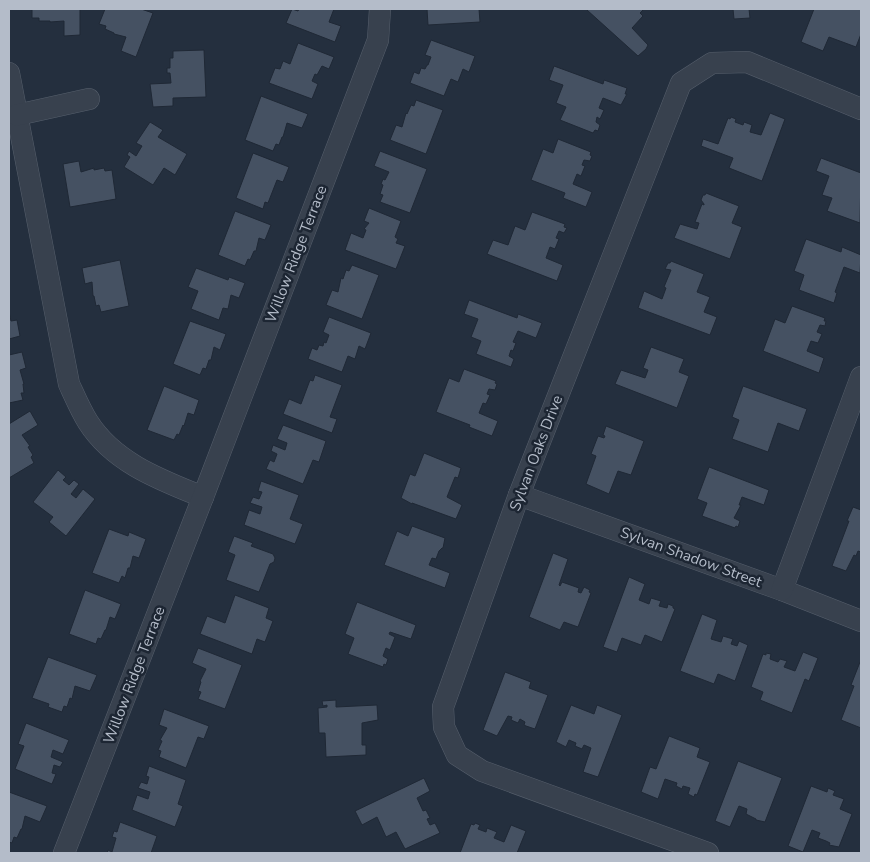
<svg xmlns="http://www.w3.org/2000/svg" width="870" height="862" font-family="'Nunito Sans',sans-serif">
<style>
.building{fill:#455162;stroke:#1f2835}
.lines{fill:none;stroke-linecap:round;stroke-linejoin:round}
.minor-casing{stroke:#565f6c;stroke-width:22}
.minor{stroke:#38414e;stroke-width:21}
.labels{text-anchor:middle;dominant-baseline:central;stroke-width:5;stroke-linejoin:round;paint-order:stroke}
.street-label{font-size:15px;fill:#b4bcc9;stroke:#1d2633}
</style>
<rect width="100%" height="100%" fill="#242f3e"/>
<g class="building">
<polygon points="32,9 80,9 80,35 64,36 64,21 50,22 50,21 39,21 39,18 32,18"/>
<polygon points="105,9 141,9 153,13 136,57 121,51 126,37 114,34 114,33 105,29 106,26 99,24"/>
<polygon points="292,9 298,11 299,9 334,9 329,22 341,26 335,42 286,23"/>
<polygon points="427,9 479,9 480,22 428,25"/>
<polygon points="588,9 644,9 640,13 643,16 632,28 648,45 646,49 638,56 587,10"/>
<polygon points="733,9 749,9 750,18 734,19"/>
<polygon points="814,9 861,9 861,34 856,47 829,37 823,51 801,42"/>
<polygon points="431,40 475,56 469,72 463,69 458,82 451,79 444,96 410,83 414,72 419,74 421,68 425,69 427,65 428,65 431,57 425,55"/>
<polygon points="298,43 334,57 329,69 322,66 317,75 315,74 312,81 318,84 312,99 269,83 275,68 280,69 283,61 290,64"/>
<polygon points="204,50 206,97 173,98 173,106 153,107 150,84 171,83 170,73 167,73 167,68 170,68 170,58 173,58 173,51"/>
<polygon points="554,66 603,84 604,80 627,88 625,94 627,94 621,105 603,98 599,108 604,110 600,119 597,117 596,122 600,125 598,131 595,130 593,133 560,120 566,107 556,103 563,85 549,80"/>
<polygon points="261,96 308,114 302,128 287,123 283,137 282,137 279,145 276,144 273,151 245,140"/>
<polygon points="416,100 443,110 426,154 390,140 396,125 402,127 406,113 407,114 411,105 414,106"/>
<polygon points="770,113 785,119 762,181 729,168 733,158 701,146 703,139 718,144 728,118 730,119 731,117 736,119 735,122 743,125 744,122 752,125 750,132 761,135"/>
<polygon points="150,122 163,130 158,137 187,154 175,175 164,168 153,185 124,167 130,157 127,155 129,151 136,156 142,146 136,143"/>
<polygon points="558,139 591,152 590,155 592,156 590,161 584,160 582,165 585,166 581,176 577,174 573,184 592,192 586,207 563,198 565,193 531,180 543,149 553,153"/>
<polygon points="380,151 427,169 410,213 380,202 383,195 380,194 383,185 381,184 383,179 385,180 389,172 374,166"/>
<polygon points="253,153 289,167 283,182 277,180 268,203 265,202 263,209 236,198"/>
<polygon points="821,158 861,173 860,223 827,211 832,198 822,195 829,176 816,171"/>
<polygon points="79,161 81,172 94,168 94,170 104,168 105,171 112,170 116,199 70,207 63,164"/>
<polygon points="706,193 739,206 732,223 742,227 730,259 674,238 680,224 697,229 699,223 695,222 702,204 704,205 704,204 701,200 703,195 705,195"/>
<polygon points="369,208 401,221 395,237 398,239 396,243 405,246 396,269 345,250 351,233 363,238 366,230 364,229 369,223 364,221"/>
<polygon points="235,211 271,225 265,240 259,238 256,251 254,251 250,260 248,259 245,266 218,255"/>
<polygon points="532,212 565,224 564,227 567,228 564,233 559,231 556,238 559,239 555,249 550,247 546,258 563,265 557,281 487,254 493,240 508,245 515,226 525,230"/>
<polygon points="806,239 841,252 842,247 861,255 860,273 844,267 835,292 837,293 834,303 799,290 804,275 794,271"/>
<polygon points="120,260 129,306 101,312 99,305 96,306 94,296 93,296 92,282 85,284 82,268"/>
<polygon points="671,261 704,274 697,292 710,297 704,312 717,317 710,335 638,308 644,291 662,299 666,288 664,287 671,270 665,269 668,263 670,263"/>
<polygon points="352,265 379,275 362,319 326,305 332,290 338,292 341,278 343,279 346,270 349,271"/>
<polygon points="196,268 228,280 229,277 245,283 239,298 231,295 228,309 223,308 219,320 191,309 198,291 188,287"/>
<polygon points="469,300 517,318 518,314 542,323 536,338 518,331 513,342 516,343 513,351 511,350 509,356 514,359 511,367 476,354 481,341 471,337 478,319 464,314"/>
<polygon points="792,306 825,318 824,321 826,321 825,326 820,325 817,332 822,334 818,343 811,341 807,351 824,358 819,373 763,351 775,319 785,323"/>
<polygon points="9,312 11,321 17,320 20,336 9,339"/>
<polygon points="329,317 371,333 365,349 359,346 355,359 348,356 342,372 308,359 312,348 317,350 319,345 323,346 324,342 326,343 329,335 323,332"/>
<polygon points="190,321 226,334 220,350 214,347 211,360 209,360 206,369 203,368 200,375 173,364"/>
<polygon points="651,347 684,359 679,372 689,376 677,408 615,384 621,370 645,378 648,370 643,368"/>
<polygon points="22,352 26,368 20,370 24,384 23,384 24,393 21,393 23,400 9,403 9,355"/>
<polygon points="464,369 496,381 495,383 497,384 495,390 489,389 487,394 490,395 486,404 483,403 479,413 498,421 492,436 469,427 470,425 436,412 449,378 459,382"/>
<polygon points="315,375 342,385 330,417 337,419 332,433 283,414 289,399 301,404 310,380 313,381"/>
<polygon points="164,386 199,400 194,415 188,413 184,426 183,425 179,435 177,434 174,440 147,430"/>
<polygon points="743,386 807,409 799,431 778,423 768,452 732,439 739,420 732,417"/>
<polygon points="30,411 38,425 22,435 30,446 28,447 33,455 31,457 34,463 9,478 9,424"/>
<polygon points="283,425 326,441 319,462 313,460 303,484 266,469 270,460 274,462 277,454 271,451 273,445 285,450 287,443 277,439"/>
<polygon points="606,426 644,441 631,475 618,471 609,494 586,484 596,456 591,454 598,436 604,438 605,436 603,435"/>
<polygon points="424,453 461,468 458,478 455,477 447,497 462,505 456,519 412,503 412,504 401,498 410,474 415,476"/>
<polygon points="709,467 769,490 764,505 742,497 739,505 741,505 734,518 740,521 738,527 736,526 735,528 702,516 707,503 697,499"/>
<polygon points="58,470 66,477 63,480 69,485 74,480 79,484 71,494 76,498 83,489 95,499 66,536 49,522 53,517 33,502"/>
<polygon points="261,481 299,495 290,519 303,524 295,544 244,525 249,510 260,514 262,507 250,503 253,497 259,499 262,492 258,491"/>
<polygon points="853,507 861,510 861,552 858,551 856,556 854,555 846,571 832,566 849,521 847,521"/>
<polygon points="412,526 445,538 443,548 442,548 439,551 436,559 432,558 429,565 450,573 445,588 384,565 397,531 408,536"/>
<polygon points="109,529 128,536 129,532 146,539 139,558 133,556 130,568 128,568 125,578 122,576 119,583 92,573"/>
<polygon points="234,536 253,543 251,546 273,554 275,558 274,562 270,564 259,592 226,580 235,555 228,552"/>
<polygon points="553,553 568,559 559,585 560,586 562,582 579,588 578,592 581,593 584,587 590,590 589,592 591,593 578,627 564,622 560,630 529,617"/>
<polygon points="629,577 645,584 639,600 649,604 651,598 661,601 659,606 667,608 668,604 673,606 673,608 675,609 662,642 645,635 641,645 622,638 617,652 603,647"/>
<polygon points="85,590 121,604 115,619 110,617 106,630 105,630 101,639 98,638 96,644 69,634"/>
<polygon points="235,595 269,608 266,618 273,621 265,642 257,639 252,654 200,634 207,616 225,623"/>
<polygon points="357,602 416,625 411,639 390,632 389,634 395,637 390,650 386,648 383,656 388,659 386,665 384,664 383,667 348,654 354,638 345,634"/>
<polygon points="702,614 717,620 711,639 721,642 723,636 733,639 731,644 737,646 739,641 748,645 735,681 718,674 714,684 680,671"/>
<polygon points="198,648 242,665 225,709 198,699 201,692 198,691 201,682 200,681 206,669 192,663"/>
<polygon points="803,652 818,658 809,681 805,679 792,713 760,700 763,692 751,687 763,654 766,655 766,653 771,654 770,659 778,662 780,659 787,661 784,667 795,671"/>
<polygon points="48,657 97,675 90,691 75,686 72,699 70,698 67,707 64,706 62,712 48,707 49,704 32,698"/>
<polygon points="860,662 861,663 861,728 841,720 854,686 851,685"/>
<polygon points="505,672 531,682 529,688 548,695 535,729 526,726 524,725 525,722 520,719 518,723 511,720 512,717 508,716 497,736 483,730"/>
<polygon points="336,700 336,707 377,705 378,720 362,723 362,745 366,745 366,755 326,757 325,733 319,733 318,708 327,707 327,705 323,706 322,701"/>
<polygon points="571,705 594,714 597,705 622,715 598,777 583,772 591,748 584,745 582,749 575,746 576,743 569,740 566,747 556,742"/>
<polygon points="164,709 209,726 204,739 198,737 186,768 159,757 161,751 158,750 162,741 160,740 167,728 159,725"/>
<polygon points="26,723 69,740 63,754 53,750 51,757 63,762 60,767 54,765 52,773 56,774 52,784 15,769 24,746 18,744"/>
<polygon points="669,736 700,748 697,757 710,762 697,795 695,794 694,797 688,794 690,788 683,786 682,789 676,786 677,783 665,779 658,799 641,792 650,767 656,769"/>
<polygon points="738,761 782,778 765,822 756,820 756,819 746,814 747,809 739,806 730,827 715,821"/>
<polygon points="149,766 186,780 178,804 183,806 175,827 132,810 137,795 148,799 150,792 138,788 141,782 147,784 149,777 146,776"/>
<polygon points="424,778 430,791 417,798 423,811 426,810 430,818 427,819 430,825 435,823 440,833 405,849 396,832 386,837 377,817 362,825 355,811"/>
<polygon points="811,786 827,792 828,788 835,791 833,795 844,799 840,809 852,814 839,847 829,845 830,843 826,841 818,838 820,833 812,830 803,852 788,846"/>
<polygon points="9,792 47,806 40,822 25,816 22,829 21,829 17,838 14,837 12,843 9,842"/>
<polygon points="120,822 157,836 151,853 107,853 108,850 112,852 116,838 112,837 114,831 117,832"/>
<polygon points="475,823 480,825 478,829 486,832 487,828 497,832 494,838 504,842 511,825 526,831 517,853 460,853 471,824 474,825"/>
</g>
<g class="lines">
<g class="minor-casing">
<g id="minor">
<path d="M9 73 69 384C75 397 81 411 88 422 114 463 161 480 203 497"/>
<polyline points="17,115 89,99"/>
<polyline points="519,495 782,590 861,621"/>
<polyline points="782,590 861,377"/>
<polyline points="64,853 203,497 378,40 380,9"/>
<polyline points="708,853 482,771 457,755 444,727 443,707 519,495 681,83 712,63 747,62 861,109"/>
</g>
</g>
<use href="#minor" class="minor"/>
</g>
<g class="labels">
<g class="street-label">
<text transform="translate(296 254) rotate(-69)">Willow Ridge Terrace</text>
<text transform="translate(536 453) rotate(-69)">Sylvan Oaks Drive</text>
<text transform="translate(691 557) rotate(20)">Sylvan Shadow Street</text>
<text transform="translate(134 675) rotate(-69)">Willow Ridge Terrace</text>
</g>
</g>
<rect width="870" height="862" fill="none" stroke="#b4bcc9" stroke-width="20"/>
</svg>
